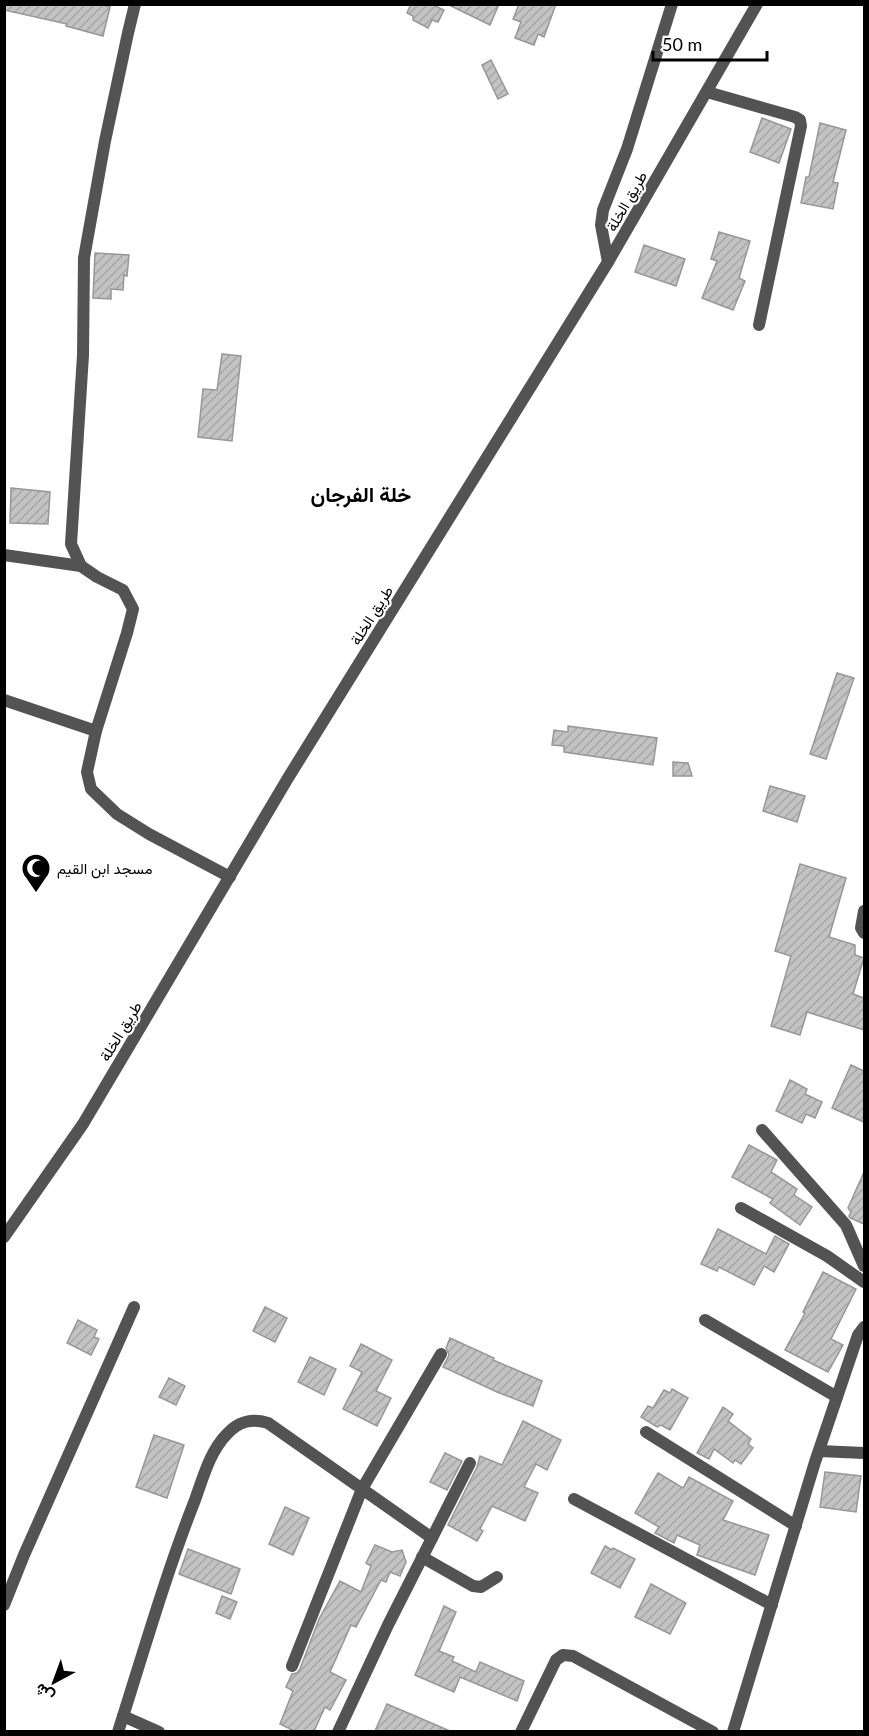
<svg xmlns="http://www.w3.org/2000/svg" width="869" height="1736" font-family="Lato,Vazirmatn,sans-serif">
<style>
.building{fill:url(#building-hatch);stroke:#979797;stroke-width:1.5}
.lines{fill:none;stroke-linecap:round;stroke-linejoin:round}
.minor{stroke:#535353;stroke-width:12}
.tertiary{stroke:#535353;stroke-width:12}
.labels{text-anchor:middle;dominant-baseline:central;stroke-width:4.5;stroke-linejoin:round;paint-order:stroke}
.street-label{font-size:15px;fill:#000;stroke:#fff}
.poi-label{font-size:15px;fill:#000;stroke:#fff;text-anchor:start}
.district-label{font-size:21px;font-weight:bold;fill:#000;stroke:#fff}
</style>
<defs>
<pattern id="building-hatch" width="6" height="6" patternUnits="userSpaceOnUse" patternTransform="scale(1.5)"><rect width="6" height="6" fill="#c3c3c3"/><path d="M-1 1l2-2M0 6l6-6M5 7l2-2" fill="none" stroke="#a6a6a6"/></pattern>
</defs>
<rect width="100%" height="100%" fill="#fff"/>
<g class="building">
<polygon points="5,4 100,4 110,7 103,36 66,26 67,24 4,10"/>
<polygon points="411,4 431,4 444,10 438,22 432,20 428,28 413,20 413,16 407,13"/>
<polygon points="447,4 499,4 490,25"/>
<polygon points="519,4 556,4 544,37 538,34 534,45 515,38 521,22 513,19"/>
<polygon points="491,60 508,94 498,99 482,65"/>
<polygon points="762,118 791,129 779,163 750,152"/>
<polygon points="820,123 846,130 833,182 838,183 833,209 801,203 806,177 809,177"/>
<polygon points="719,232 750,241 739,278 745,281 733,310 702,298 717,261 711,259"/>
<polygon points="644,245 685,259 676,286 635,272"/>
<polygon points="95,253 129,255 127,276 124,275 123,290 111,289 111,299 93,298"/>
<polygon points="222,354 241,356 232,441 198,437 203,389 217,390"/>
<polygon points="11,488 50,492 48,524 10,523"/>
<polygon points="837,673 854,678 826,759 810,754"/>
<polygon points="568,726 657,738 653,765 564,752 564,746 552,745 554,730 568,732"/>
<polygon points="673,762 688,763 692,776 673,776"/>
<polygon points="770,786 805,796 797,822 763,811"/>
<polygon points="800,864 846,878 829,937 855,945 855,955 864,958 853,994 864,998 864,1030 807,1012 800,1035 771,1026 791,956 775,951"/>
<polygon points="851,1065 864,1071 864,1122 832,1108"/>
<polygon points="790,1080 807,1089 805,1094 822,1102 815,1118 806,1114 802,1123 776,1111"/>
<polygon points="749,1145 777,1160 771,1172 797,1189 794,1195 812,1207 800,1225 770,1203 773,1199 732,1177"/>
<polygon points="864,1172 864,1224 850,1218 849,1216 851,1212 848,1208"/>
<polygon points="718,1229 766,1254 775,1236 789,1244 774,1272 764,1266 754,1285 719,1267 717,1271 701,1264"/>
<polygon points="823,1272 856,1289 831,1339 843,1345 828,1372 785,1350 805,1313 803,1312"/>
<polygon points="265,1307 287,1318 275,1342 253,1331"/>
<polygon points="78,1320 97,1330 94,1337 99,1339 91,1355 67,1343"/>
<polygon points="450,1338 494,1358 493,1360 542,1381 533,1406 497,1392 443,1367 449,1355 446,1348"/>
<polygon points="361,1344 392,1360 376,1391 391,1398 377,1426 343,1409 362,1372 350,1366"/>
<polygon points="310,1357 336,1369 324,1395 298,1382"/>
<polygon points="169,1378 185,1386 176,1405 159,1397"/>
<polygon points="672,1389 688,1398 670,1430 661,1425 657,1427 641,1417 648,1406 653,1408 664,1390 670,1393"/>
<polygon points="723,1407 733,1414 728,1421 751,1439 748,1444 753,1448 741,1464 735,1460 733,1463 714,1449 709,1459 697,1453"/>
<polygon points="523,1421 561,1440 547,1470 536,1464 524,1487 538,1493 525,1521 492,1506 480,1529 483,1531 477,1541 448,1525 477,1467 480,1456 502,1465"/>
<polygon points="154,1435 184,1445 167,1498 136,1487"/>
<polygon points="445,1453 462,1461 447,1490 430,1482"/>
<polygon points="825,1472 861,1476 856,1512 820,1507"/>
<polygon points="658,1473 683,1488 689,1477 733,1501 723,1520 769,1535 755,1575 697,1555 700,1545 677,1535 674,1543 655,1533 659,1527 635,1513"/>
<polygon points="285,1507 309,1518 293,1555 269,1544"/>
<polygon points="375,1545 392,1552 402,1550 406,1562 400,1576 390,1572 386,1582 381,1580 356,1627 351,1625 330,1672 346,1680 330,1710 325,1707 314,1731 294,1731 280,1724 293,1691 286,1687 292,1674 297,1673 300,1669 319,1619 340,1581 361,1592 371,1566 366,1563"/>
<polygon points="605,1546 612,1550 613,1548 635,1559 620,1588 591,1573"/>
<polygon points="188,1549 240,1569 231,1594 179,1574"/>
<polygon points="651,1584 686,1603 670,1634 635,1617"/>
<polygon points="222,1596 237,1602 230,1619 216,1613"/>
<polygon points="444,1606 456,1612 439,1651 454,1657 452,1661 476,1672 480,1662 524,1681 517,1701 460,1677 454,1692 415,1675"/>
<polygon points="387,1704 450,1731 375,1731"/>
</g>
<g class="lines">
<g class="minor">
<polyline points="135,4 128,33 105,141 84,258 83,355 71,544 81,566 97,577 123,590 133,609 127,633 96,731 87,772 91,789 117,814 149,834 230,877"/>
<polyline points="707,92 795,117 800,120 801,126 759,325"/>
<polyline points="608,262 601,225 603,210 627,149 672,4"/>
<polyline points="4,555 81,566"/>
<polyline points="4,700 96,731"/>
<polyline points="864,911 861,928 864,933"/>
<polyline points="762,1130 846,1225 864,1266"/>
<polyline points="741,1208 827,1256 864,1282"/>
<polyline points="705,1320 837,1397"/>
<polyline points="646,1432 796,1526"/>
<polyline points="819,1451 864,1453"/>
<polyline points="574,1499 772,1605"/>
<polyline points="422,1557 473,1586 481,1587 497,1577"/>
<polyline points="4,1605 24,1555 134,1307"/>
<polyline points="292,1666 362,1489 441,1354"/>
<polyline points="123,1716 159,1732"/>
<path d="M118 1732C143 1654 165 1576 195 1500 203 1478 210 1451 227 1434 239 1421 252 1418 268 1423L432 1538"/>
<polyline points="338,1732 388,1625 470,1463"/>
<polyline points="521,1732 556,1660 563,1655 573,1656 713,1732"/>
<polyline points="733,1732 815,1462 858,1335 864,1327"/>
</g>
<polyline class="tertiary" points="4,1237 83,1124 288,778 608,262 757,4"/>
</g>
<defs>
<g id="mosque-pin" transform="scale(1.5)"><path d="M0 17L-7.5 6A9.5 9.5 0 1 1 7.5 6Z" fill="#000" stroke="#fff"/><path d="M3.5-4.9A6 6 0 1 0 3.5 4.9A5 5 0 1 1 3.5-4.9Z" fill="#fff"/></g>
</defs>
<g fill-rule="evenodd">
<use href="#mosque-pin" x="36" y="868"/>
</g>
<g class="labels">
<g class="street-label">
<text transform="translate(626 201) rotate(-60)">طريق الخلة</text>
<text transform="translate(371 615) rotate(-58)">طريق الخلة</text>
<text transform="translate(120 1031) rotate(-59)">طريق الخلة</text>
</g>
<g class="poi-label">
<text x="57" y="868">مسجد ابن القيم</text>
</g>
<g class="district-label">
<text x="361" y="493">خلة الفرجان</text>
</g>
</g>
<rect width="869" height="1736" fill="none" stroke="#000000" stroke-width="12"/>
<g transform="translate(54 1682) rotate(221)" stroke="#ffffff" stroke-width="4.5" paint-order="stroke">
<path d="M0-4.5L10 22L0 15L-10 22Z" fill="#000000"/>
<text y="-9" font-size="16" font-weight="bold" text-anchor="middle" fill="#000000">ش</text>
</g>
<path d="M653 51v9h114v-9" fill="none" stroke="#000000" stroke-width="3"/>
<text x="662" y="51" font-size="18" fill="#000000" stroke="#ffffff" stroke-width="4.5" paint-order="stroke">50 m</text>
</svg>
